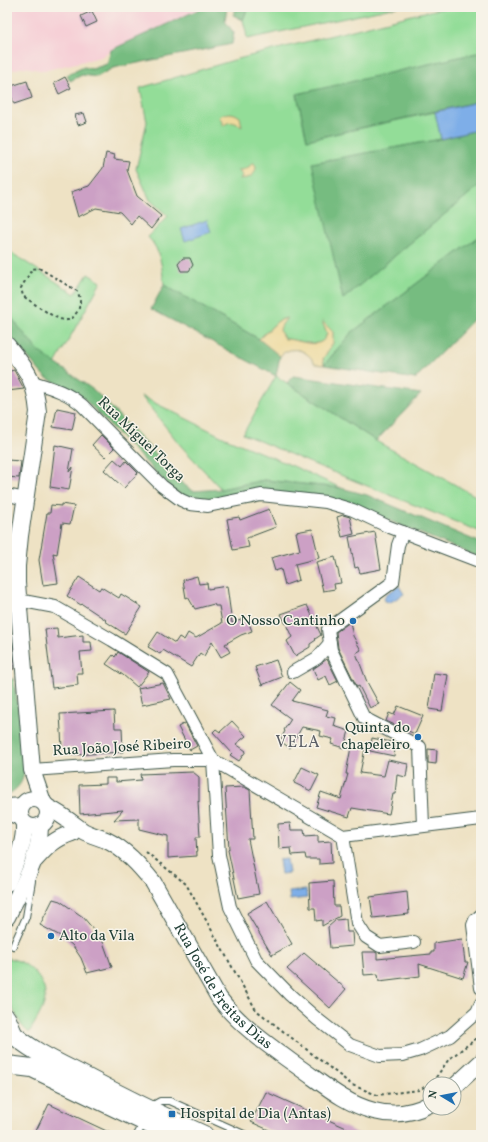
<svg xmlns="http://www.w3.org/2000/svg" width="488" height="1142" font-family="Vollkorn,serif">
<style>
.built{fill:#f6cfd6}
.green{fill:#93dd98;stroke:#598d66}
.forest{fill:#76bc80;stroke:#4a7c5a}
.sand{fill:#eeda9e;stroke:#868c69}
.water{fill:#7eaee8;stroke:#4e768e}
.building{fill:#cca0c5}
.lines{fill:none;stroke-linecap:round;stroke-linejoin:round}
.lane-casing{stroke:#3e564a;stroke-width:8}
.street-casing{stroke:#3e564a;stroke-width:14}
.secondary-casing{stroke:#3e564a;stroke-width:18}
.primary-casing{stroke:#3e564a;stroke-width:20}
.path{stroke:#3e564a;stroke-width:2;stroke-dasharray:3 3;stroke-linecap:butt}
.lane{stroke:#fff;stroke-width:6}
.street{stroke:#fff;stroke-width:12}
.secondary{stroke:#fff;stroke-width:16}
.primary{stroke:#fff;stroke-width:18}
.poi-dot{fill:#1f6fb2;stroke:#f7f3e8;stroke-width:1.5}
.labels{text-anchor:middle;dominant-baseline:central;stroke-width:3;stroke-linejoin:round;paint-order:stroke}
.street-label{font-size:15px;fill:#1f3d34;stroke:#f7f3e8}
.poi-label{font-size:15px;fill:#1f3d34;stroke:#f7f3e8;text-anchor:end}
.neighbourhood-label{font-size:16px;letter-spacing:1px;fill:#5c6067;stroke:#f7f3e8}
</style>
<rect width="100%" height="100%" fill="#f7f3e8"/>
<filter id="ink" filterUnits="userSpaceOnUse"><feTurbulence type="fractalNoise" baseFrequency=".025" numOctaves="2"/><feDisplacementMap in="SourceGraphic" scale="8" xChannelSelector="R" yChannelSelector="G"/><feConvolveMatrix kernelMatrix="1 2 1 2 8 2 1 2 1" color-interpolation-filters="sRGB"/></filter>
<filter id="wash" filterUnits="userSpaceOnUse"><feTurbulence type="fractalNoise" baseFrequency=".012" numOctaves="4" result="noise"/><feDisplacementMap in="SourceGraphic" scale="16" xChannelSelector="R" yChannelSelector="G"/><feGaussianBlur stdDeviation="0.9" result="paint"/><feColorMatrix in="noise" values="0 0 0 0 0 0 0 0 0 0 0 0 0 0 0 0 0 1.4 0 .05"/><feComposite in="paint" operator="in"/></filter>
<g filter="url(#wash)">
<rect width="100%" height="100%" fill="#eee2c4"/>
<polygon class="built" points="7,7 204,7 111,50 101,57 43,71 25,67 7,71"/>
<g class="green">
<polygon points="248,7 397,7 247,39 246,32 243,20"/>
<path d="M450 7H481V52L297 95 307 140 435 112 441 139 313 163 343 299 481 184V235L351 333 324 365 323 359 327 352 333 333 323 323 327 334C321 352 299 339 285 339 277 330 280 327 286 318L278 321 259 339 164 285C162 268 161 250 148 237L168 216 150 200 136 169 147 122 140 88 234 60 420 13Z"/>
<polygon points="7,250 75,294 88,274 101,282 55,364 38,351 7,312"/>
<polygon points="276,376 376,441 481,499 481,532 313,464 243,434"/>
<polygon points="141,396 223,437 293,466 341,488 264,480 221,489 181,446"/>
<path d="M8 958C19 960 28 965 35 973 55 996 41 1011 29 1033L22 1026 7 998V959Z"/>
</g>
<g class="forest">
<polygon points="204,7 227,7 225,21 234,33 232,44 113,68 97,77 82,75 70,81 67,75 84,67 92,69 107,64 111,50"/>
<polygon points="237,7 248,7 243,20 233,15"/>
<polygon points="481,52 481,101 307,140 297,94"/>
<polygon points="481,129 481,184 343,299 312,163 441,139"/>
<polygon points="481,235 481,312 415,379 324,365 351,333"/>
<polygon points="164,285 259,339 280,356 276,376 151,309"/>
<polygon points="7,312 38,351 95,391 157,455 179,481 193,491 221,489 264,480 341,488 367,495 481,543 481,558 341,501 193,501 173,490 83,398 67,388 47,378 42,374 7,332"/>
<polygon points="293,376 421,394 376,441 287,383"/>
<polygon points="7,569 10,570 12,629 7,631"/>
<path d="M7 679H14C16 700 30 763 22 780 20 786 13 792 7 795Z"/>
</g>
<g class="sand">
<path d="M230 113 235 114 240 117 242 127C235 122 230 120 223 126V122L219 117 223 114Z"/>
<path d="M253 162 256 166C256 176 249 178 240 180L242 175 238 170C245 170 249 168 253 162Z"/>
<path d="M287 318C280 327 277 330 285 339 299 339 321 352 327 334L322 321 333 332V343L323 359 324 365 315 364C308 350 292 344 280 356L259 339 278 321Z"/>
</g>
<g class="water">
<polygon points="481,101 481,129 441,139 435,112"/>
<polygon points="207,220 211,232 185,241 181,229"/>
<polygon points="399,586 404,594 389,603 389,602 385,601 384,598 386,596 385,595"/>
<polygon points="287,859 289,873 281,874 279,860"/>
<polygon points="306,890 307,898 290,900 289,892"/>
</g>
<g id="blocks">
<g class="building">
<polygon points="92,11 97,22 86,27 81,16"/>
<polygon points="65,77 71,88 59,94 54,83"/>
<polygon points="27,81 32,98 14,104 8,87"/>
<polygon points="84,113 87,122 78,125 75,115"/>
<polygon points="106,153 115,155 114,159 129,161 127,170 137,196 161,216 151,229 137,216 131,224 120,212 96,208 78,217 71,192 89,186 103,168"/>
<polygon points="183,258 190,258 193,265 189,271 181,271 178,264"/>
<polygon points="14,370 24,389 7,391 7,372"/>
<polygon points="57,408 76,412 72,430 53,427"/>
<polygon points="101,435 114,448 105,457 92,445"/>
<polygon points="55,445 73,449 69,472 73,467 69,490 50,487"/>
<polygon points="114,459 122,466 126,461 138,473 124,488 104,470"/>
<polygon points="7,460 21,461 19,478 7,477"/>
<polygon points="61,504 74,506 70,524 62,523 57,554 53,553 58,583 43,585 39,560 47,513 50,513 51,505 61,506"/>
<polygon points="269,509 276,527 247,538 249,547 233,550 227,519 239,517 240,520"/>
<polygon points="343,515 350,517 354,534 342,537 337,517"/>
<polygon points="312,529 319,558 295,564 299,580 285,585 281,569 275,571 271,558 300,550 296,532"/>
<polygon points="375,532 381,569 360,573 358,567 355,568 349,537"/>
<polygon points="335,557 341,583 334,584 335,589 323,591 316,562"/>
<polygon points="197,576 199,584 207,583 208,589 227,586 232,623 247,618 252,631 241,635 225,644 230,652 221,657 212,642 204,656 200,653 191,667 163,650 160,654 148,647 158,632 175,643 179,637 184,640 188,633 196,638 222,623 219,606 215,606 214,604 195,609 188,597 186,598 183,580"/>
<polygon points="79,577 99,590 101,587 119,598 121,594 142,607 125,634 105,621 106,620 82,604 81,605 67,596"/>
<polygon points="307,605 321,635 315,639 316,640 310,644 310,647 295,656 287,641 292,637 281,614"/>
<polygon points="350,622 353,636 361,650 356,653 367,682 379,704 370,708 359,686 357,687 338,648 336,632"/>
<polygon points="57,628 58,638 83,635 83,642 91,642 92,651 80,652 82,673 77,673 78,685 52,688 45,629"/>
<polygon points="7,642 12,642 14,669 7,670"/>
<polygon points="118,652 149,672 137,687 123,675 106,664 113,655 115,657"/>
<polygon points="327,659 338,681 330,685 326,676 318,680 313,669"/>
<polygon points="276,660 282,677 262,685 255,667"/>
<polygon points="434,673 448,675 442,711 429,709"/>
<polygon points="290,682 300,690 292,701 328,710 326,716 336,718 334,726 349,731 344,748 331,744 333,739 320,736 321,731 302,727 290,748 280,741 285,731 284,730 291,719 272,705"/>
<polygon points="163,683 171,699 142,705 138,688"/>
<polygon points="398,706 423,716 415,734 386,721 389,713 394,715"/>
<polygon points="114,711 115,728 122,728 123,752 71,755 71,748 62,748 60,714"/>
<polygon points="232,721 246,736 236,744 246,751 239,761 230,755 232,753 213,732 216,729 220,732"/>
<polygon points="185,723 197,746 190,750 178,727"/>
<polygon points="372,738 396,743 394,756 370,751"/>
<polygon points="351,747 365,749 360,773 384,776 388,760 408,764 406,777 397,775 395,794 393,794 389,814 352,808 349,817 316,807 321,792 341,799 348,774 346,774"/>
<polygon points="428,749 437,750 436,764 428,763"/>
<polygon points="302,767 319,775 311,791 294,783"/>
<polygon points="193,772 199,777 199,802 198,801 200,837 196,837 197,856 168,858 168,836 139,829 139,819 114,820 123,810 80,814 79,785 106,784 106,778 116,778 116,782 141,780 140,774"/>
<polygon points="244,787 250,790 253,839 248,839 259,894 238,898 228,850 229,849 225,788"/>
<polygon points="290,823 291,830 304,830 305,836 318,835 318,842 331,841 332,863 319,864 319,859 306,859 305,854 292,855 291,848 279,849 278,824"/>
<polygon points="333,881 334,906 339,906 340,916 322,926 322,920 316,921 315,908 310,908 309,883"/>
<polygon points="407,892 409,914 373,918 370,897"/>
<polygon points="53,899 60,901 83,917 94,930 103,942 112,967 87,973 81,958 73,946 64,938 40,925"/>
<polygon points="267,901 292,944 272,955 247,913"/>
<polygon points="346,919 347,932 352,932 353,946 330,948 328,927 336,920"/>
<polygon points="462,939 465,962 468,962 463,978 419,964 420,976 379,981 378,974 364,975 362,952 375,952 377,953 377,959 431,954 431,952 434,952 434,943"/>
<polygon points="304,953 346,989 330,1008 287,969"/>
<polygon points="266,1092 362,1135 280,1135 251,1122"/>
<polygon points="49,1104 115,1135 34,1135"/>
</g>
</g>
</g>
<g filter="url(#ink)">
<use href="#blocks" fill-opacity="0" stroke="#3e564a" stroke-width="1"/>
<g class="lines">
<g class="lane-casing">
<g id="lane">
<polyline points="13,946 26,917 32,881"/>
<polyline points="151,1106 160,1101 170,1101 246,1135"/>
<polyline points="137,1135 143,1124"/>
</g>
</g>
<g class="street-casing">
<g id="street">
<path d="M33 382C52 388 67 392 82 405L141 465 162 486 181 500 190 504 208 506 261 495 326 502 353 510 387 526 481 562"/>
<polyline points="7,495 26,499"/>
<polyline points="403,532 398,545 393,582 328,629 331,650 364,718 420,747 423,826"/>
<polyline points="18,600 55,607 112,640 167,674 213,760 219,855 230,907 256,960 290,995 317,1019 350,1045 380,1056 403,1055 420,1050 450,1036 477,1012 481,1003"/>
<polyline points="293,672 317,658 330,643"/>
<polyline points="213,760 343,836 481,819"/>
<polyline points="32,770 173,760 213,760"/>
<polyline points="7,805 23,804"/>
<polyline points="7,814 22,820"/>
<polyline points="343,836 357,923 366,937 380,946 414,942"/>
<polyline points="481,915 475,920 473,925 481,988"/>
</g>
</g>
<g class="secondary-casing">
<g id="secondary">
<path d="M7 345C27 370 35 379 38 412L20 536 17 566V583L32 770 43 802"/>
<circle cx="34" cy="813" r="14"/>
<path id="s1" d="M47 807C60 813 71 822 83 831 90 835 99 837 106 840 125 849 140 866 153 882L219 998C241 1027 271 1047 300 1068 323 1084 346 1104 374 1111 393 1116 413 1113 430 1104"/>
<path d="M35 860C47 847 54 839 72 833"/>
<path d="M7 883C15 863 25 845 24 824"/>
<path d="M7 917C21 888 40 859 40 826"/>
<polyline points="7,1017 16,1038"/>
<polyline points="454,1087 481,1062"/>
</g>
</g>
<g class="primary-casing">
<g id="primary">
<path d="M7 1029C28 1049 54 1061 80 1074 121 1096 162 1116 204 1135"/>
<polyline points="7,1065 32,1068 172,1135"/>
</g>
</g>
<g class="path">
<path d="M39 268 77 291C81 298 81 306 77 312 74 316 72 320 67 320 58 322 32 302 23 296L21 288 32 269Z"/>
<polyline points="146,852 186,884 256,1010 352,1085 377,1095 419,1090 432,1083 449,1059 481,1035"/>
</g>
<use href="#lane" class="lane"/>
<use href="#street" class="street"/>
<use href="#secondary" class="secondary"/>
<use href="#primary" class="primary"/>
</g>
</g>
<g class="poi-dot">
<circle cx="353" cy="621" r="4"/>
<circle cx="418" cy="737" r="4"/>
<circle cx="51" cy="936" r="4"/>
<rect x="168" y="1110" width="8" height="8" rx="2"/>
</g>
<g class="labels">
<g class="street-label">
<text transform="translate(141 440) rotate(44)">Rua Miguel Torga</text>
<text transform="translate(122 748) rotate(-3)">Rua João José Ribeiro</text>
<text stroke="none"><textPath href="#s1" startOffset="258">Rua José de Freitas Dias</textPath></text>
</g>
<g class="poi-label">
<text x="345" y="621">O Nosso Cantinho</text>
<text x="410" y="728">Quinta do<tspan x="410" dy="17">chapeleiro</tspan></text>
<text x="59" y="936" text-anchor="start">Alto da Vila</text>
<text x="180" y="1114" text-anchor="start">Hospital de Dia (Antas)</text>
</g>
<g class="neighbourhood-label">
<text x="298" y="743">VELA</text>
</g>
</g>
<rect width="488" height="1142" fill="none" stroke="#f7f3e8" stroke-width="24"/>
<g transform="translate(442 1096) rotate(280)"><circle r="19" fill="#f7f3e8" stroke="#a1aaa0"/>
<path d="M0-3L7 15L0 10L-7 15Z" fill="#1f6fb2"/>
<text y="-6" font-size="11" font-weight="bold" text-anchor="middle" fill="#1f3d34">N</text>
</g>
</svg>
